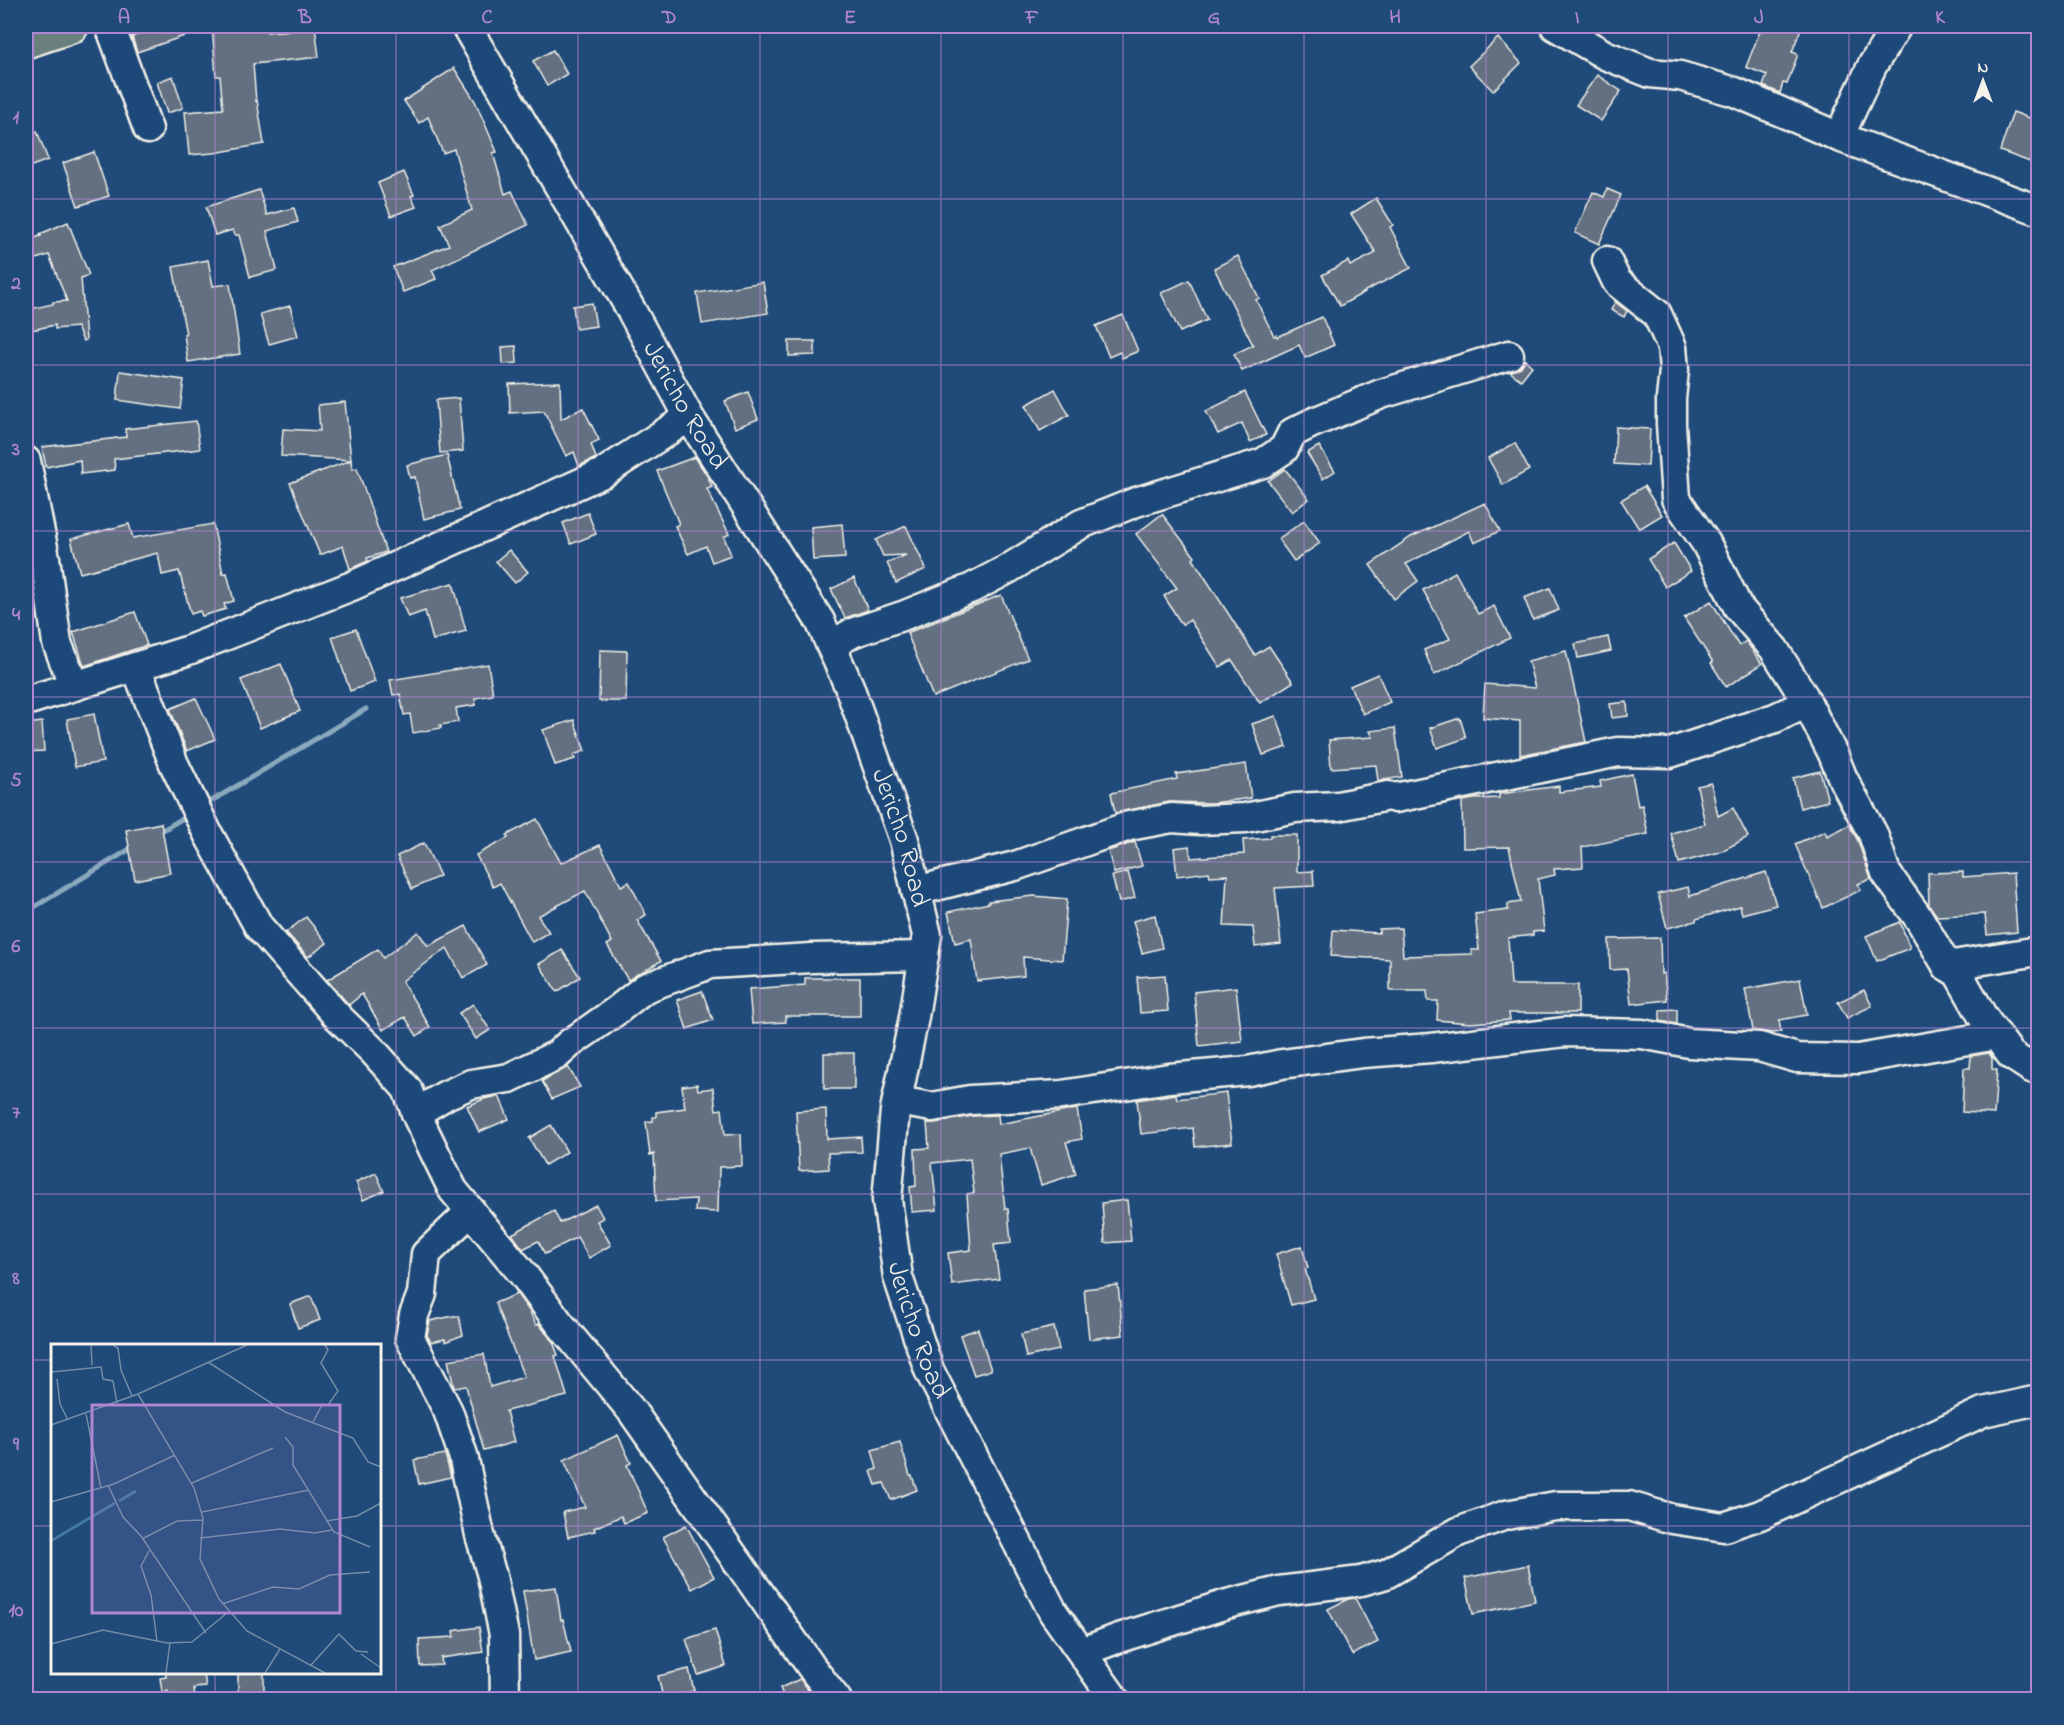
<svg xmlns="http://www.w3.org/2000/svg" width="2064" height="1725" font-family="'Indie Flower',sans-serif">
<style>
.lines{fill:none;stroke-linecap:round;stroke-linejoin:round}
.stream{stroke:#8aa9bd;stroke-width:5}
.building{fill:#627081;stroke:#f4f1e8;stroke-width:1.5}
.minor-casing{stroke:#f4f1e8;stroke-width:33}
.major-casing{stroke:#f4f1e8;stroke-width:38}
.minor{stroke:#1f4a7a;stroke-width:28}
.major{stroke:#6a807d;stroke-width:33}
.grid{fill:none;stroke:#b185d1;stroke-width:1.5;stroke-opacity:0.55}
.labels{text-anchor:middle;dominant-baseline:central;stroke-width:4.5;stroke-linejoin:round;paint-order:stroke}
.street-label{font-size:27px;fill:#f4f1e8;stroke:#1f4a7a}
.inset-river{fill:none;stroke:#4379a0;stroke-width:3}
.inset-road{fill:none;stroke:#748da6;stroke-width:1.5}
.view{fill:#b185d1;fill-opacity:0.15;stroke:#b185d1;stroke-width:3}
.inset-edge{fill:none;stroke:#f4f1e8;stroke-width:3}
.neatline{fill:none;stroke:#b185d1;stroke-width:2}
.grid-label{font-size:20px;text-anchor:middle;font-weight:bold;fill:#b185d1}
</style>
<rect width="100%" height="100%" fill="#1f4a7a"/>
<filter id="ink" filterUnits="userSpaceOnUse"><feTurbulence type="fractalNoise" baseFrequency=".0167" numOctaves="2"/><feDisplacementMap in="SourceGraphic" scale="12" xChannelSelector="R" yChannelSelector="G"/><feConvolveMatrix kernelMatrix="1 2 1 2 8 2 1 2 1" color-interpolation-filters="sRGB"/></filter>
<g filter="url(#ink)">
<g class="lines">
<g class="stream">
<polyline points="203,806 366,709"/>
<polyline points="156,834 190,814"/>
<polyline points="26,912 135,846"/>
</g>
</g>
<g class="building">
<polygon points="150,26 207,26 208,28 137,52 132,37 151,29"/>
<polygon points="212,26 267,26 267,32 298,30 297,28 315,26 319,57 253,64 256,101 257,100 264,144 214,153 189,155 185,112 223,109 220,76 216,76"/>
<polygon points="1762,26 1802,26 1792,52 1798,54 1787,84 1783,83 1780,93 1763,86 1767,75 1746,67"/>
<polygon points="1498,38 1521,63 1493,91 1469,66"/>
<polygon points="553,50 567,74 547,86 533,61"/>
<polygon points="454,68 475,101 497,152 493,153 505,194 512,191 528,225 432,270 436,279 403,292 393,267 449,245 440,225 472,210 454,149 443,153 428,117 419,123 404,101"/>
<polygon points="1597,75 1621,91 1601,121 1576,105"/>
<polygon points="173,76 183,108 167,113 157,82"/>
<polygon points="2013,112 2038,121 2038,139 2030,162 2000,151"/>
<polygon points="37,131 48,160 26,168 26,136"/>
<polygon points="94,152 109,196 78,206 63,163"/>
<polygon points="404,172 414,195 411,196 416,207 391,216 378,183"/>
<polygon points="1607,189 1621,195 1599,244 1575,233 1593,192 1604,197"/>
<polygon points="259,190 267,215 294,208 298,222 267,231 277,270 250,277 239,235 235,235 233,230 215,235 206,207"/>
<polygon points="1376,198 1393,225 1390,227 1411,268 1365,291 1365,292 1340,306 1322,275 1348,261 1350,266 1376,253 1351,214"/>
<polygon points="68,222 89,275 81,278 86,340 83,341 77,327 55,329 55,325 26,331 26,310 53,304 53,302 67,301 49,255 26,262 26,240 41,236 40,234"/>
<polygon points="1238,256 1259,298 1256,300 1274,336 1276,335 1277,337 1322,317 1334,345 1305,358 1299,345 1242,371 1234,354 1253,345 1214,268"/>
<polygon points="208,260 213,286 230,284 240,354 188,362 184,334 186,334 173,267"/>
<polygon points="1189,280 1207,320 1180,332 1161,293"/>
<polygon points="763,282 768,313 702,324 697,293"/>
<polygon points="1615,302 1627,311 1624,317 1611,310"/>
<polygon points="592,303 596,326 576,329 573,306"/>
<polygon points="290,306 298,336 269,344 260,314"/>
<polygon points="1123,315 1138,351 1122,358 1120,352 1109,357 1096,326"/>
<polygon points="789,341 815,341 815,355 789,356"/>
<polygon points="516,346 517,363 503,364 502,347"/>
<polygon points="1525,360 1532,366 1521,380 1510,372 1521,367"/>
<polygon points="120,371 184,380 180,409 117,400"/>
<polygon points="560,382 561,419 583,408 599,440 591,444 596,458 579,466 574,452 566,456 544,411 510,413 509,384"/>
<polygon points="1055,389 1069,415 1040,431 1026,405"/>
<polygon points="748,392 758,419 735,428 725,401"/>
<polygon points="1245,392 1266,435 1250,442 1242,423 1218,434 1206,411"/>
<polygon points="459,398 463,451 440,453 436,400"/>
<polygon points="345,402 351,460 281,456 283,429 320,431 318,405"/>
<polygon points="196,421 200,449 114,459 115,470 81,474 80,460 46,467 42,447 126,437 125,429"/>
<polygon points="1616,427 1650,429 1648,466 1614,464"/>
<polygon points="1515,443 1529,470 1503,485 1488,458"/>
<polygon points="1319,446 1335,471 1323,479 1307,453"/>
<polygon points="447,455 460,510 424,519 415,477 410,478 407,465"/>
<polygon points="695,457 708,477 712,487 707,489 729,534 724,537 731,555 712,562 706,546 688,554 675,526 679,524 657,471"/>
<polygon points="351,460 352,469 357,468 386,552 367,558 368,561 350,569 343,546 320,555 290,483"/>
<polygon points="1285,469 1309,499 1292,512 1268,481"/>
<polygon points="1644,486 1662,515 1639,529 1621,500"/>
<polygon points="1485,503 1500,531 1474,543 1469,531 1406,564 1418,581 1394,599 1370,565 1411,537"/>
<polygon points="588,513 596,534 571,544 563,523"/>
<polygon points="1162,514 1195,557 1193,559 1255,655 1269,646 1293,682 1260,703 1232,660 1220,667 1190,620 1182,625 1164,596 1177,588 1136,534"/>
<polygon points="1304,521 1320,543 1294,561 1278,539"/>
<polygon points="129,524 133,538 213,524 223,574 227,573 234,601 224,604 226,609 202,616 200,611 191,614 179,571 162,575 158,553 80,573 71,539"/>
<polygon points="842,524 845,558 813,560 811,527"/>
<polygon points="906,526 926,569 896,583 887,563 906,555 883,556 876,540"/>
<polygon points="1674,543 1691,571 1665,587 1648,559"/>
<polygon points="509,550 528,572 515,583 496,561"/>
<polygon points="1455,572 1478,614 1494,606 1510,638 1434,675 1424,650 1450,639 1423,590"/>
<polygon points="854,578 868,610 845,618 831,589"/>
<polygon points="453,583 466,631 433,640 425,611 408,617 400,598"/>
<polygon points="1550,588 1559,610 1533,620 1524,598"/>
<polygon points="1001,595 1028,659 933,697 907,633"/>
<polygon points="1711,601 1739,646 1746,641 1762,664 1726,687 1711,663 1713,662 1684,618"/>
<polygon points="135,612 147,645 84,666 73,632"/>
<polygon points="356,629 375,682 350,691 332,637"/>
<polygon points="1608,637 1611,651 1578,658 1575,644"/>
<polygon points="600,650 627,651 626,701 599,701"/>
<polygon points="1566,651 1586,742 1520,755 1520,721 1483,718 1485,684 1535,688 1528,661"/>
<polygon points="281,664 300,711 260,728 241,680"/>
<polygon points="488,664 493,695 475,698 476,705 456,708 458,722 440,725 441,728 413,733 410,714 404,715 400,694 393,695 390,680"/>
<polygon points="1378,674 1390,702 1363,714 1350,686"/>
<polygon points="196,698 215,739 187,751 170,709"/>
<polygon points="1627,702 1628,716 1612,718 1610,704"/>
<polygon points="94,714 103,762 75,767 67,719"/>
<polygon points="1276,716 1287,747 1263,755 1252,724"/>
<polygon points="1460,718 1466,738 1437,748 1430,728"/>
<polygon points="574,720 585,751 573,755 575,759 555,765 543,730"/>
<polygon points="42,722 44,751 26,752 26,724"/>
<polygon points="1395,728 1402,777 1378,781 1376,765 1331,768 1329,740 1373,737 1370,731"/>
<polygon points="1246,764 1251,798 1213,803 1169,802 1115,813 1111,793 1177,779 1176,774"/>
<polygon points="1820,771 1828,801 1800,808 1793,778"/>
<polygon points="1632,774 1638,806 1642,805 1648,834 1582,847 1583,867 1554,869 1555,875 1538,879 1544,931 1533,932 1533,935 1508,938 1511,985 1578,985 1578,1013 1509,1013 1510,1020 1470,1023 1437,1020 1438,1001 1428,1001 1427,991 1390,991 1390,959 1331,956 1333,930 1379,933 1379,929 1401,928 1403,956 1472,954 1471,950 1479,950 1475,914 1508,910 1508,904 1521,902 1509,847 1463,848 1462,801 1474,799 1499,798 1499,794 1559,786 1559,792 1601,787 1600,781"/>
<polygon points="1711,783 1718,816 1733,808 1748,837 1720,852 1679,863 1671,833 1705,824 1697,786"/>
<polygon points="537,819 561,863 600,845 621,886 629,882 646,915 637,920 661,961 628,980 607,945 612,942 585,891 538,916 549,932 532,942 500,883 493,887 476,855 508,838 507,835"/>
<polygon points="161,823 170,873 135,880 126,830"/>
<polygon points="1849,825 1858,841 1871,879 1858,884 1861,890 1823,908 1795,844 1825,831 1827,836"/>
<polygon points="1270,835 1297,835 1297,872 1313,871 1314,886 1275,888 1281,944 1255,947 1253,927 1224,926 1227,875 1210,876 1209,872 1177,876 1174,848 1189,846 1191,858 1244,854 1243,840 1270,838"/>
<polygon points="1135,842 1142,866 1114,873 1108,851"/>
<polygon points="424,843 440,876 412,889 397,856"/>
<polygon points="1128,872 1135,898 1119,902 1112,876"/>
<polygon points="1766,872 1776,905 1742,914 1740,906 1696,919 1696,921 1667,928 1658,894 1688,887 1690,896"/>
<polygon points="1963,872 1963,877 2013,873 2017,932 1987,935 1985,914 1937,916 1929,905 1928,873"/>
<polygon points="1034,896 1067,899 1062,960 1023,957 1024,976 977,981 971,939 955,943 948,912 989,903 989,901"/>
<polygon points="1155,915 1162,948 1142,953 1133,921"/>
<polygon points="306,917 327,943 308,957 286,932"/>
<polygon points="1900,922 1910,948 1877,961 1866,936"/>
<polygon points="466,926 487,965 463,978 447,948 402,981 430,1027 417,1036 405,1017 383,1030 362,994 349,1005 327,980 378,949 383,958 418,932 428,946"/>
<polygon points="1660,938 1661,974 1664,973 1667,1000 1631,1004 1627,969 1610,970 1609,939"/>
<polygon points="562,950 580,977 557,992 539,964"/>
<polygon points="1165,975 1168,1011 1140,1013 1137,977"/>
<polygon points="805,978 860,978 860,1016 785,1016 786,1022 752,1024 749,989 805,985"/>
<polygon points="1800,979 1807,1015 1779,1020 1781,1032 1772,1033 1753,1030 1745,989"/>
<polygon points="1236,987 1242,1041 1199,1046 1194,992"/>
<polygon points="1864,990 1872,1006 1847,1018 1838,1002"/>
<polygon points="702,991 713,1020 687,1029 677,1000"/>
<polygon points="473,1004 490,1030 476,1039 459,1013"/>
<polygon points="1677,1009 1677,1024 1660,1021 1660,1010"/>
<rect x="824" y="1053" width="30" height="36"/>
<polygon points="1989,1053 1992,1058 1992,1069 1997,1070 1994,1114 1962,1112 1964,1068 1970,1068 1971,1056"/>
<polygon points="568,1067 580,1087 552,1099 542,1081"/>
<polygon points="697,1084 698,1090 713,1088 716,1110 722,1109 725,1135 741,1134 742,1166 719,1167 718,1212 695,1211 696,1199 656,1201 654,1154 650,1155 646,1122 653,1121 653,1117 656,1117 656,1112 685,1108 682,1086"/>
<polygon points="1226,1093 1232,1143 1195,1147 1193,1128 1141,1134 1137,1100 1176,1094 1177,1099"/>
<polygon points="499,1096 509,1119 479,1132 467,1106 484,1099"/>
<polygon points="826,1109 827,1139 861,1137 862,1152 828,1153 829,1169 799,1171 796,1111"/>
<polygon points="1077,1109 1082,1139 1066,1142 1076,1174 1041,1185 1030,1148 999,1154 1005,1209 1008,1209 1011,1243 994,1245 999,1279 952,1285 948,1253 971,1250 967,1194 974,1193 970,1159 932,1163 937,1210 912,1212 910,1187 916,1186 915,1149 929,1148 927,1123 935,1123 972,1116 998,1115 999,1124"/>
<polygon points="551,1125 567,1152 545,1165 529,1138"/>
<polygon points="376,1173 384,1191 363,1200 356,1182"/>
<polygon points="1127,1200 1131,1241 1105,1243 1102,1203"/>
<polygon points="596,1205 603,1218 597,1221 611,1245 589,1258 577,1237 545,1254 538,1241 523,1249 512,1234 554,1211 560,1223"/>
<polygon points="1302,1246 1308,1268 1305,1269 1314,1299 1291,1305 1276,1254"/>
<polygon points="1118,1285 1123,1335 1089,1339 1084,1289"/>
<polygon points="517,1294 530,1312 536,1325 539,1324 553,1342 558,1355 555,1356 567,1396 506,1411 514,1442 484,1451 466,1386 454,1388 448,1360 484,1354 490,1387 524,1377 495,1303"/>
<polygon points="311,1296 320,1320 298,1328 290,1304"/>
<polygon points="453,1316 459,1316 463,1335 445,1342 445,1339 431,1342 427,1335 430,1321"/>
<polygon points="1054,1327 1059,1350 1026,1357 1021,1334"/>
<polygon points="978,1329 991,1370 974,1375 960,1335"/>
<polygon points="618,1435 631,1463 627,1465 648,1513 624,1523 621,1516 594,1528 595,1531 568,1537 563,1512 585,1507 564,1460"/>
<polygon points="900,1442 910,1476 912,1476 917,1490 891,1500 884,1483 876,1485 871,1471 877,1469 872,1450"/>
<polygon points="445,1454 451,1477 419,1484 414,1460"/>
<polygon points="686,1525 714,1577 692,1589 663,1537"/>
<polygon points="1528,1565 1535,1601 1473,1614 1465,1578"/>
<polygon points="556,1587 561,1620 563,1619 571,1652 534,1660 523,1591"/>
<polygon points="1355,1598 1378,1642 1352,1655 1328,1609 1348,1599"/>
<polygon points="479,1627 483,1652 441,1658 442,1665 420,1666 419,1639 454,1637 453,1631"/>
<polygon points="715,1630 726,1666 698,1675 686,1639"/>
<polygon points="689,1669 694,1691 663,1698 658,1676"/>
<polygon points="166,1672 192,1672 192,1675 204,1674 206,1687 194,1688 195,1700 169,1700 168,1691 162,1692 160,1678 166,1677"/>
<rect x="238" y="1672" width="26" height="20"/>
<polygon points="800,1679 812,1695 802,1700 785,1700 780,1688"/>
</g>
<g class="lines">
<g class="minor-casing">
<g id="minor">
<polyline points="110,26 148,129"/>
<path id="s1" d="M466 26 630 308 689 417 820 621 849 686 904 840 927 935 914 1017 895 1110 887 1200 898 1277 929 1370 1053 1612 1115 1700"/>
<polyline points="1555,26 1605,55 1650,73 1680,76 1735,92 1839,137 2038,210"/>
<polyline points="1839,137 1872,66 1897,26"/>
<polyline points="1607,261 1617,282 1657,314 1672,347 1674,370 1671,399 1671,424 1676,499 1706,543 1738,607 1774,649 1804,697 1833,754 1843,779 1873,834 1886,873 1920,920 1947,966 1958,973 1983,1017 2011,1055 2031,1068 2038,1070"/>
<polyline points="26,461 45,558 57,643 74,686"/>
<polyline points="831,646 852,633 905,615 972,588 1008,569 1081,524 1136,502 1263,463 1284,449 1292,433 1312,423 1381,394 1509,355"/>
<polyline points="136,667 174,764 208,834 259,927 338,1017 374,1052 407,1089 418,1118 453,1190 523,1274 560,1324 631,1410 815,1672 837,1700"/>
<polyline points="26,701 186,651 352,586 603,473 689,417"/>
<polyline points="916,891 1015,866 1129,826 1172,818 1200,820 1245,818 1295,808 1338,806 1388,796 1395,798 1618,752 1670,753 1775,718 1807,703"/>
<polyline points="1947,966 2038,951"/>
<polyline points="897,1101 932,1107 970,1100 1062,1095 1169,1078 1248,1071 1282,1064 1363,1053 1431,1048 1565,1032 1642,1034 1689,1043 1759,1047 1797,1058 1858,1059 1997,1035"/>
<polyline points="416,1113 446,1095 471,1084 509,1078 557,1055 569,1044 616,1011 645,988 710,964 812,958 924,956"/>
<polyline points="471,1211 426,1254 422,1294 414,1315 410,1338 448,1411 463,1455 480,1535 492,1576 504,1635 505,1700"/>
<polyline points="1082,1652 1119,1638 1227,1604 1279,1591 1361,1581 1386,1574 1458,1532 1506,1515 1556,1506 1629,1506 1672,1519 1724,1527 1760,1515 1983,1412 2038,1400"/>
</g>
</g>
<g class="major-casing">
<polyline id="major" points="26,41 71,26"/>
</g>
<use href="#minor" class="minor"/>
<use href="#major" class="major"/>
</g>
</g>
<path class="grid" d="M215 26V1346M396 26V1700M578 26V1700M760 26V1700M941 26V1700M1123 26V1700M1304 26V1700M1486 26V1700M1668 26V1700M1849 26V1700M26 199H2038M26 365H2038M26 531H2038M26 697H2038M26 862H2038M26 1028H2038M26 1194H2038M26 1360H52M380 1360H2038M26 1526H52M380 1526H2038M215 1672V1700"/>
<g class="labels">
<g class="street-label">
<text stroke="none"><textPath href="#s1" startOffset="438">Jericho Road</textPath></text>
<text stroke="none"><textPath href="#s1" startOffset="924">Jericho Road</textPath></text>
<text stroke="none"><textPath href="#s1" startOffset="1428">Jericho Road</textPath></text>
</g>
</g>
<g transform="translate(51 1344)">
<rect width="330" height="330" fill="#1f4a7a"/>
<path class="inset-river" d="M68 157 85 147M0 197 64 159"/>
<path class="inset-road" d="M40 1 41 21M62 1 67 4 70 26 81 52M157 18 234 68 302 94 317 118 330 123M0 28 50 23 52 35 62 37 66 59M6 35 9 60 17 76M87 50 143 144 152 174 149 215 168 255 196 287 274 329M35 70 50 144M262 78 271 61H277L287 47 270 19 277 6 274 1M0 81 87 50 196 1M234 93 242 103V121L283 188 319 203M141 139 222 104M57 141 72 173 90 192 155 289M0 158 63 140 124 111M151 168 258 146M275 177 306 172 330 159M149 194 229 185 264 189 281 186M91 195 126 177 152 176M98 207 90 222 100 251 106 297M171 260 222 243 248 245 279 231 319 228M0 300 52 286 116 299 141 298 177 268M310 310 330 324M260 321 288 290 305 307 317 308M115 329 119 299M214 329 229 305"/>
<path class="view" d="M41 61H289V269H41Z"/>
<rect width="330" height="330" class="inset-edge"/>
</g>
<rect width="2064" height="1725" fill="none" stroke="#1f4a7a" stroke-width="66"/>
<g transform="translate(1983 81)" stroke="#1f4a7a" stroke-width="4.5" paint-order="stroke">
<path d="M0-4.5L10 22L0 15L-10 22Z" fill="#f4f1e8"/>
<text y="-9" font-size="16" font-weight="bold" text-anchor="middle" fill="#f4f1e8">N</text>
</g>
<rect x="33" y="33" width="1998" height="1659" class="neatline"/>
<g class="grid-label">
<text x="124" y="23">A</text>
<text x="305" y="23">B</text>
<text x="487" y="23">C</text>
<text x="669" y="23">D</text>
<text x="850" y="23">E</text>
<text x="1032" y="23">F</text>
<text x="1214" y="23">G</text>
<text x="1395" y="23">H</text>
<text x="1577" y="23">I</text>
<text x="1759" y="23">J</text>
<text x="1940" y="23">K</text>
<text x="16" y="123">1</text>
<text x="16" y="289">2</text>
<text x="16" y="455">3</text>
<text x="16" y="620">4</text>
<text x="16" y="786">5</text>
<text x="16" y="952">6</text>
<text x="16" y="1118">7</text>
<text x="16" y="1284">8</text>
<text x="16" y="1450">9</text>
<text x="16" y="1616">10</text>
</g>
</svg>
